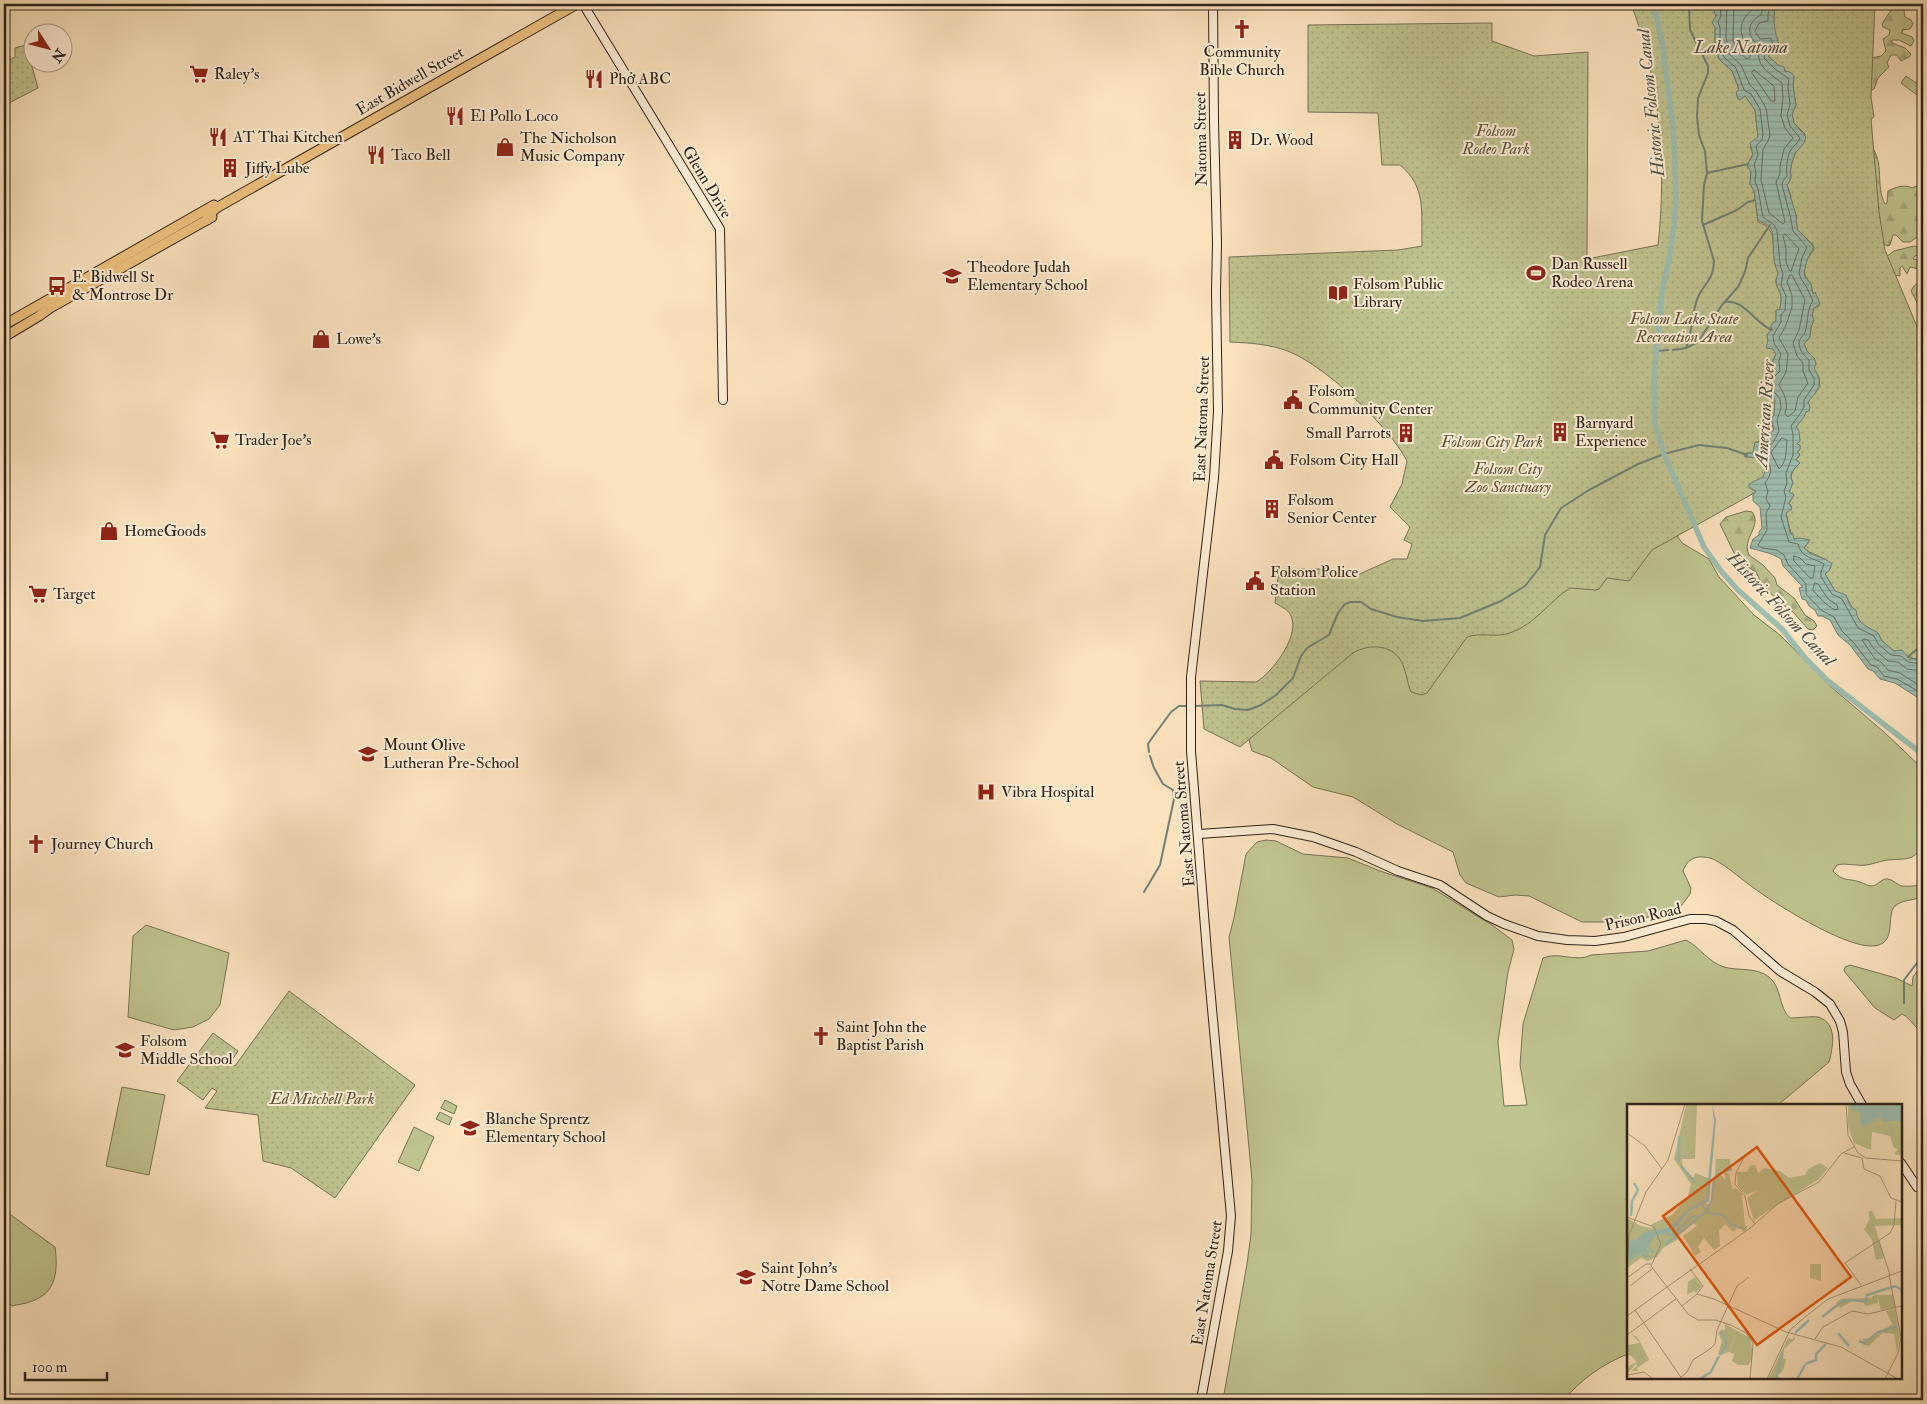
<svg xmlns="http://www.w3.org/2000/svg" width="1927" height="1404" font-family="'IM FELL Double Pica',serif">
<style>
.grass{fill:#bfc390;stroke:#767354}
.forest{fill:url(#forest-firs);stroke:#767354}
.park{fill:url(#park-dots);stroke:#767354}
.water{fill:url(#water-rules);stroke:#718073}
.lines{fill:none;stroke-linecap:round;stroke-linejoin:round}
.shore{stroke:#667064;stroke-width:1}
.stream{stroke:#718073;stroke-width:2}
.canal{stroke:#9ebeb0;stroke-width:5.5}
.secondary-casing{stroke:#2e2318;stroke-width:10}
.primary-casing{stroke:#2e2318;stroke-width:11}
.secondary{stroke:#fcecd4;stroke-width:8}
.primary{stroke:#edc17e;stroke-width:9}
.labels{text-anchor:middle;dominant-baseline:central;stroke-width:4;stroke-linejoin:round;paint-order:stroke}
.poi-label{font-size:16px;fill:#2e2318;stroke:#fcecd4;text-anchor:start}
.street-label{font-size:16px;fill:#2e2318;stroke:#fcecd4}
.park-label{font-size:16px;font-style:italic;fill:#5a533c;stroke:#fcecd4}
.water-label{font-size:18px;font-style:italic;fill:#505246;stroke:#fcecd4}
.inset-river{fill:none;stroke:#9ebeb0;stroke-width:2.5}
.inset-road{fill:none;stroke:#a8967b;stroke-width:1}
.view{fill:#df560d;fill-opacity:0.15;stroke:#df560d;stroke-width:2.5}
.inset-edge{fill:none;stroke:#2e2318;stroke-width:2.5}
</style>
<defs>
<pattern id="forest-firs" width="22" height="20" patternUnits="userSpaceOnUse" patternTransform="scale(1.25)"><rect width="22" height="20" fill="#bfc390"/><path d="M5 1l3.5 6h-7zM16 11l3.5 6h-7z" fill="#a4a77b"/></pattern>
<pattern id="park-dots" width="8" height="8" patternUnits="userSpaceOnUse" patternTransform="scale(1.25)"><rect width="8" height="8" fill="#bfc390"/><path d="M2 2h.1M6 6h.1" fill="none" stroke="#a4a77b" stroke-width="1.8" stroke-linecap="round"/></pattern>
<pattern id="water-rules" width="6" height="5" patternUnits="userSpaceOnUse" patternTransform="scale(1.25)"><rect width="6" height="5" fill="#9ebeb0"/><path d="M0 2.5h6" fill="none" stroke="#88a397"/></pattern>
</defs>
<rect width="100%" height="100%" fill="#fae2bd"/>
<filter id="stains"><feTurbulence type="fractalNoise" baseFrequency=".004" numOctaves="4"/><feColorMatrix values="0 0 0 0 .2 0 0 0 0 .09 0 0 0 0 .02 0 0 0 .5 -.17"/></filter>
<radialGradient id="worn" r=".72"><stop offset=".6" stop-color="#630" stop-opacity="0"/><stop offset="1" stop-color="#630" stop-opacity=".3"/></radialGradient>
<g class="grass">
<polygon points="1906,76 1922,87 1917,95 1901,83"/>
<path d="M1674 531 1682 543 1709 559 1719 577 1754 615 1780 635 1830 686 1884 732 1923 769V845C1921 850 1917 854 1912 857 1905 860 1896 859 1888 860 1878 861 1868 867 1857 865 1849 865 1845 863 1837 865L1833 871C1843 882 1848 878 1860 882 1864 883 1867 886 1871 886 1878 886 1881 878 1888 879 1894 880 1897 885 1902 886 1909 887 1914 885 1921 886L1923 896C1915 901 1903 899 1895 906 1885 915 1899 947 1870 946 1841 945 1775 904 1751 886 1741 879 1721 861 1710 858 1696 855 1688 858 1683 871L1691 888 1690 894 1681 906 1673 912 1624 922H1582L1529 896 1515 895 1499 897 1466 883 1460 875 1453 852 1397 824 1353 797 1313 787 1271 758 1252 751 1247 732 1309 661Z"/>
<path d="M1266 840 1276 841 1303 854 1348 858 1380 871 1432 888 1492 925 1512 940 1514 949 1508 972 1498 1042 1504 1106 1527 1105 1520 1065 1523 1024 1543 958C1559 951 1576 963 1591 955L1648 951 1686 940C1701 948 1708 962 1724 967 1738 971 1757 967 1769 977 1782 987 1778 1007 1790 1018 1798 1018 1812 1016 1818 1017 1838 1023 1833 1047 1829 1062L1778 1105H1628V1354C1604 1363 1580 1380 1564 1400H1223L1247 1264 1251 1234 1252 1180 1229 937 1234 918 1246 854 1257 842Z"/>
<polygon points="146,925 229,953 220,1005 209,1019 193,1027 174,1030 128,1017 133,936"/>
<path d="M1923 963V1032C1914 1028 1911 1018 1902 1014L1894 1020 1875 1008 1844 971 1845 967 1850 965 1896 978 1912 986 1913 977Z"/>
<polygon points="122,1087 165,1095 149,1175 106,1166"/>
<polygon points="445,1100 457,1106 454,1114 441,1108"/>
<polygon points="440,1112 452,1118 449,1125 436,1119"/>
<polygon points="414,1127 434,1137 419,1171 398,1162"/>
<path d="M4 1210 55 1247C58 1269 57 1293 32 1301 26 1304 19 1304 12 1306L4 1299Z"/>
</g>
<g class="forest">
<polygon points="1892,4 1903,4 1905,17 1911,20 1913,24 1910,29 1903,30 1902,33 1912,37 1914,41 1911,46 1899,40 1892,40 1892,43 1905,48 1911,54 1909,57 1901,61 1897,55 1891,55 1887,63 1889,67 1878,78 1874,89 1869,91 1871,58 1881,56 1886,51 1883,39 1889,35 1890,30 1883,27 1882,24 1891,10"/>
<path d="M1871 146C1885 162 1875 186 1885 204L1887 203 1888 191C1896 187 1904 184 1912 188L1917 186 1923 190V233L1910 242H1903L1896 235H1893L1890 245 1887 246 1882 242Z"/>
<polygon points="1914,246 1918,247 1920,251 1919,255 1915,256 1913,259 1923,261 1923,270 1910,267 1907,274 1902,266 1900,268 1900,276 1892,275 1885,258 1894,251"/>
<polygon points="1923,279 1923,311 1921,310 1911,291 1914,286"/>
<path d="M1746 511 1752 512C1763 525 1741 539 1749 555L1763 565 1775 578 1777 585 1794 598 1805 615 1814 621 1817 626 1813 630 1808 629 1793 612 1779 602 1762 584 1756 572 1740 562 1736 557 1720 524 1726 517Z"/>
</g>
<g class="park">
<path d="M1631 4H1716L1715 44 1719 59 1732 71 1739 89 1737 95 1738 99H1740L1745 96 1755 110 1758 137 1750 146 1753 154 1747 165 1751 172 1750 184 1754 191 1758 222C1777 228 1772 243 1774 258 1774 264 1777 268 1778 274 1772 285 1780 287 1781 297 1782 301 1780 306 1780 309L1776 311V321L1773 323 1771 330 1767 335 1769 348 1773 349 1776 354 1773 360 1775 370 1771 373 1766 371 1764 373C1765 380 1771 380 1766 389L1760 390 1757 393 1764 397 1772 396C1779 403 1775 413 1771 421L1774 430 1770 435V439L1763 441 1765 444H1762L1758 441 1753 453H1746L1745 457H1752L1761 459 1765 466V476L1756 481 1750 488 1756 492 1652 550 1629 581 1607 578 1599 589 1596 590 1570 588C1548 602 1536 624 1510 633 1496 638 1481 632 1467 637L1427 693 1421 695 1411 692C1407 683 1407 674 1403 665 1395 644 1369 643 1353 653L1240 747 1204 729 1200 681 1256 682C1272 673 1298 638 1292 619 1290 610 1282 607 1275 603L1279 569H1320L1353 577 1393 559H1407L1412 544 1404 540 1410 527 1390 507 1402 484 1407 461C1389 426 1326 367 1290 352 1271 344 1250 343 1230 342L1229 257 1398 250 1422 246C1421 214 1427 187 1400 165H1382L1378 113 1308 112V25L1492 23V41L1534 56 1588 52 1587 259 1658 245C1667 165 1660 79 1631 4Z"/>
<path d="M1776 4H1875L1871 97 1874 117 1871 119 1879 212 1885 250 1923 341V659L1921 660 1918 657 1916 659C1908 658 1902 650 1894 651L1882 641 1878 633 1862 625 1847 598 1835 591 1825 574 1831 568 1829 562C1821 555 1811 555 1804 548L1809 542 1792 538 1786 513 1792 507 1789 503 1794 495 1789 492 1793 483C1788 473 1795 470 1799 462L1796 460 1800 455 1797 453 1800 449V446L1797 444 1800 441 1796 427 1806 412 1808 402 1820 387 1819 377 1813 368 1816 364 1814 358 1807 351 1804 344 1810 337 1811 327 1814 320 1812 315 1814 308 1819 306C1820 298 1816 298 1813 293 1812 290 1812 288 1811 285 1810 281 1806 279 1805 275 1803 268 1808 255 1814 250L1813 245 1797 229 1796 215 1790 198 1791 196 1787 185C1794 176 1789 176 1791 167 1793 155 1800 146 1805 134L1794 123 1792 114 1796 105 1793 86 1794 76 1785 71 1784 67 1778 65 1768 56 1771 53 1779 54C1780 47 1778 44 1776 38 1773 28 1773 13 1776 4Z"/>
<polygon points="26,45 38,88 9,103 4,92 4,63 15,57 15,48"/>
<polygon points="289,991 415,1085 335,1198 291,1168 263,1161 258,1115 205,1108 217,1091 212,1088 203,1100 177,1081 213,1033 238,1051 230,1063 235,1066"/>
</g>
<path class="water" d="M1716 4H1776C1771 20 1776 36 1781 51L1779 54 1771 53 1768 56 1778 65 1784 67 1785 71 1790 72 1794 76 1793 86 1796 105 1792 114 1794 123 1806 137C1804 148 1795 150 1794 156 1793 160 1791 164 1791 167 1789 177 1794 175 1787 185L1796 215 1797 229 1814 247 1807 260 1804 273 1805 277 1811 284 1813 294 1815 292 1820 304 1814 308 1812 315 1814 320 1811 327 1810 337 1804 344 1807 351 1814 358 1816 364 1814 368C1823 383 1819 390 1808 402L1810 407 1809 411 1806 412 1804 417 1796 427 1799 431 1800 441 1797 444 1800 445V449L1797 452 1800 454 1796 460 1800 463C1793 470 1788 473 1793 483L1789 492 1794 495 1789 503 1792 509 1786 513 1790 533 1793 534 1794 539 1800 538 1810 540 1804 548 1811 554 1825 559 1832 564 1829 571 1825 574 1835 591 1846 595 1850 606 1856 610C1857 624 1867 626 1878 633L1882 641 1894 651 1902 650 1909 658 1916 659 1918 657 1920 660 1923 659V699H1920L1895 683 1880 679 1873 671 1868 669 1850 645 1838 635 1830 620 1822 616H1818L1815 610 1809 606 1806 600 1802 599 1799 588 1803 587 1783 566 1781 559C1772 553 1760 551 1750 548L1753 539 1759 535V532L1762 528 1760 507 1753 501V495L1756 491 1749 487V484L1763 477 1766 469 1761 459 1744 456 1746 453H1753L1755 442 1765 444 1763 440 1770 439 1769 431 1772 432 1774 430 1772 421H1770L1774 415 1775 400 1772 396 1764 397 1757 394 1758 391 1766 389C1770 381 1766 379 1764 373L1766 371 1771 373 1775 370 1773 360 1776 354 1773 349 1766 348 1768 341 1767 335 1771 330V325L1776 321V310L1780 309C1780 305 1782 301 1781 297 1780 288 1773 284 1778 274 1777 268 1774 264 1774 258 1773 252 1774 234 1771 229 1768 224 1762 223 1758 220L1754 191 1750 184 1751 172 1747 165 1753 155 1750 143 1758 137 1755 110 1745 96 1740 100 1738 99 1736 92 1739 89 1732 71 1719 59 1715 45V28L1712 22 1717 15 1714 13Z"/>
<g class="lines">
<g class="shore">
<path d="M1720 4 1721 16 1718 22 1720 28V43L1724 57 1736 68 1744 90 1751 94 1760 109 1763 134 1762 140 1756 146 1758 155 1754 165 1756 172 1755 182 1758 189 1763 217 1774 225 1777 231 1780 264 1783 274 1781 285 1786 296 1785 310 1781 315V322L1773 336 1774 343 1781 354 1779 361 1780 371 1773 378 1772 389 1780 399 1781 408 1777 420 1779 431 1773 443 1759 452C1769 462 1776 469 1765 483L1768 491 1766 499 1770 506 1766 513 1767 530 1758 545 1762 548 1777 550 1784 555 1788 564 1806 584V594L1821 610 1834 617 1842 631 1853 642 1871 665 1877 667 1884 676 1897 679 1923 694"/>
<path d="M1727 4 1726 37 1729 54 1741 65 1750 85 1756 91 1766 108 1770 135 1768 141 1763 149 1761 180 1769 213 1783 224 1785 222 1776 182 1780 174V166L1784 149 1793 138 1785 128 1781 116 1783 98 1782 83C1768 72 1754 65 1760 46 1746 37 1746 23 1761 15L1764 4"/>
<path d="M1734 4 1733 40 1737 51 1747 59 1750 57 1751 50C1742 40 1737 28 1746 16 1750 11 1754 10 1756 4"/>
<path d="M1771 4 1768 14V21L1759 23 1755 31 1760 39 1771 38 1773 46 1765 51 1764 58 1775 69 1789 79 1788 87 1790 105 1787 115 1790 126 1800 138C1798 144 1793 146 1790 151 1787 157 1786 170 1787 176L1783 181 1782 185 1790 215 1793 231 1807 247 1802 258 1799 273 1801 279 1806 286 1813 301C1806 310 1809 321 1805 332 1804 336 1799 338 1799 343 1799 350 1804 355 1809 360V370L1814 378V385L1804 400V407L1800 414 1791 426 1793 434V455L1786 473 1787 483 1784 491 1786 497 1781 517 1789 542 1798 544C1801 558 1814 558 1824 564L1821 572V577L1832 594 1842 599 1858 628 1874 636 1878 644 1891 655 1901 656 1908 662 1923 664"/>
<polygon points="1754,70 1774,86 1775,101 1771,101 1752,73"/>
<polygon points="1785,234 1799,249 1791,271 1789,270 1786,262 1786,248 1783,236"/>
<path d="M1792 275 1805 300 1799 330 1793 343 1797 356 1803 363V371L1808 383 1798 397 1795 411 1788 417 1785 414C1789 401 1784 395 1779 385L1786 372 1788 354 1779 338 1786 325 1792 307V295L1787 282 1789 276Z"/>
<path d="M1782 438 1787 440C1786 450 1787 462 1779 469L1771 453Z"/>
<polygon points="1794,556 1800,558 1806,564 1815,566 1813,578 1810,578 1794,561"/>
<path d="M1815 583 1818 584 1828 599 1837 605 1838 609 1835 610C1826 605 1820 599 1813 590Z"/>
<polyline points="1923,671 1907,669 1898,662 1888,661 1874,649 1868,640 1864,639 1862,640 1875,659 1881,662 1888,670 1900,673 1923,688"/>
</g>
<g class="stream">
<polyline points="1707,173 1748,164"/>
<polyline points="1703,225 1737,210 1748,202 1755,200"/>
<path d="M1725 302C1745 299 1754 323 1772 330"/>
<polyline points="1686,348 1698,342 1722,305 1738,287 1745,272 1748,258 1770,225"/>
<path d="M1673 350 1686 348C1693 332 1691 313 1698 297 1705 281 1713 282 1714 261L1702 221 1704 185 1707 173 1705 151 1699 135 1697 117 1698 98 1708 73V66L1690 30 1689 4"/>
<polyline points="1656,351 1668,350"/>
<polyline points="1908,657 1923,644"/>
<polyline points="1194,706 1222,705 1235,709 1248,710 1261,705 1276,695 1293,678 1301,656 1307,648 1329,635 1338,613 1345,604 1351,602 1361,602 1371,609 1397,617 1423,621 1460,618 1501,601 1525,586 1540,567 1545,535 1561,508 1589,490 1638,464 1664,454 1699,445 1727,448 1747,455"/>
<polyline points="1149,752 1148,744 1152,738 1171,712 1179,706 1189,706"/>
<polyline points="1144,892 1160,865 1174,799 1173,790 1163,784 1154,768 1150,756"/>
<polyline points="1904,1003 1904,980 1923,955"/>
</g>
<polyline class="canal" points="1654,4 1662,42 1673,127 1675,162 1676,203 1673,231 1670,254 1662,291 1654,376 1655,424 1664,454 1704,547 1721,571 1738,590 1782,629 1806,659 1828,681 1921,753"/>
<g class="secondary-casing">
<g id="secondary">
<polyline points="583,4 720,229 723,400"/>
<polyline points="1199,834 1273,829 1313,837 1356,852 1398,871 1440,885 1487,916 1504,924 1538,936 1567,940 1595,941 1624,937 1690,919 1706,919 1716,921 1733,930 1780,971 1815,992 1830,1004 1840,1021 1843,1032 1846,1072 1850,1084 1862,1105"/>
<polyline points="1901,1163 1917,1187"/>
<polyline points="1201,1400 1228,1251 1231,1216 1208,965 1191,751 1191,677 1214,478 1218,411 1216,292 1217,243 1214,122 1213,4"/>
</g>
</g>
<g class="primary-casing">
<g id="primary">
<polyline points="207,220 208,215 218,207 577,4"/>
<polyline points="4,325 214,205"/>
<polyline points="4,337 39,316 50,308 212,217"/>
</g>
</g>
<use href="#secondary" class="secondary"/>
<use href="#primary" class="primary"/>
</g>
<defs>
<g id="church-bare" transform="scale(1.5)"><path d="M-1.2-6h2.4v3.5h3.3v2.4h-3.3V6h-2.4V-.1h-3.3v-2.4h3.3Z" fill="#8f2418" stroke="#fcecd4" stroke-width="2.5" paint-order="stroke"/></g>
<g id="supermarket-bare" transform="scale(1.5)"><path d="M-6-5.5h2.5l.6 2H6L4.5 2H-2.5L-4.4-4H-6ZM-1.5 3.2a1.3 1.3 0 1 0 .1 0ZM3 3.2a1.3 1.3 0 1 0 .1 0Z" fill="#8f2418" stroke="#fcecd4" stroke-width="2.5" paint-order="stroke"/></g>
<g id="restaurant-bare" transform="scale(1.5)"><path d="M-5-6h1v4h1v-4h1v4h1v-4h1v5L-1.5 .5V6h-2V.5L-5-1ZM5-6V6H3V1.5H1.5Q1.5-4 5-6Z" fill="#8f2418" stroke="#fcecd4" stroke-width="2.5" paint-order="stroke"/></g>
<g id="building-bare" transform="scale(1.5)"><path d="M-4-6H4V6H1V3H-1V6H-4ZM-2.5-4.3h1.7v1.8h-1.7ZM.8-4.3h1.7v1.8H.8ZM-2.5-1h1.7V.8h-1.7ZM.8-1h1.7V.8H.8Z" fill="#8f2418" stroke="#fcecd4" stroke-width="2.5" paint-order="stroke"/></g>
<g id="shop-bare" transform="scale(1.5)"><path d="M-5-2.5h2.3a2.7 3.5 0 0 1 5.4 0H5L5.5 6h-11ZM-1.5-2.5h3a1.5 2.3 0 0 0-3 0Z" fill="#8f2418" stroke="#fcecd4" stroke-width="2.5" paint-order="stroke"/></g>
<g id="stadium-bare" transform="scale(1.5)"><path d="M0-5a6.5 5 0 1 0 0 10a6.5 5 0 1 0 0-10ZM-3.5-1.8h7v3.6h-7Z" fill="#8f2418" stroke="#fcecd4" stroke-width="2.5" paint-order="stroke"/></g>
<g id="school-bare" transform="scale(1.5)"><path d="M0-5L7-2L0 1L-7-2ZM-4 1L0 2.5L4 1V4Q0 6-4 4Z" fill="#8f2418" stroke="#fcecd4" stroke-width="2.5" paint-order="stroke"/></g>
<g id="bus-bare" transform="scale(1.5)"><path d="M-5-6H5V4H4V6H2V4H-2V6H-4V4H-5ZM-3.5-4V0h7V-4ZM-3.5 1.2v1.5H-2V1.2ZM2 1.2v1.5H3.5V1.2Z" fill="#8f2418" stroke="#fcecd4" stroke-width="2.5" paint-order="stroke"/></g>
<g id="library-bare" transform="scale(1.5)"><path d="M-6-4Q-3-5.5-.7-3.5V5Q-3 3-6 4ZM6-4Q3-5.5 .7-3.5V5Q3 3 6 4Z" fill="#8f2418" stroke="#fcecd4" stroke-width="2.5" paint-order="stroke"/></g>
<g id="civic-bare" transform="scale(1.5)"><path d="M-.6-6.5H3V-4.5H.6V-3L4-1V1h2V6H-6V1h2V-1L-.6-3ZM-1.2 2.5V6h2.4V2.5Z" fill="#8f2418" stroke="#fcecd4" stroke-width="2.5" paint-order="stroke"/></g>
<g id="hospital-bare" transform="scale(1.5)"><path d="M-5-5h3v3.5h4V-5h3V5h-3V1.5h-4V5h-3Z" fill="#8f2418" stroke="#fcecd4" stroke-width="2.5" paint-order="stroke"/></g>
</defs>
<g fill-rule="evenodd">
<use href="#church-bare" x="1242" y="29"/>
<use href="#supermarket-bare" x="199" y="74"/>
<use href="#restaurant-bare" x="594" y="79"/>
<use href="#restaurant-bare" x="455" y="116"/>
<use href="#restaurant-bare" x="218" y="137"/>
<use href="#building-bare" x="1235" y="140"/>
<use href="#shop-bare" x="505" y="147"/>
<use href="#restaurant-bare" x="376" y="155"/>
<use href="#building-bare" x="230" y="168"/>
<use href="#stadium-bare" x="1536" y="273"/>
<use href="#school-bare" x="952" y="276"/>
<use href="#bus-bare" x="57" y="286"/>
<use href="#library-bare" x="1338" y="293"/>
<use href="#shop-bare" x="321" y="339"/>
<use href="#civic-bare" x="1293" y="400"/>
<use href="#building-bare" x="1560" y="432"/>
<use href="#building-bare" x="1406" y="433"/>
<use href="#supermarket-bare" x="220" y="440"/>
<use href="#civic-bare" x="1274" y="460"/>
<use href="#building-bare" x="1272" y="509"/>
<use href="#shop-bare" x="109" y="531"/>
<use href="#civic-bare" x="1255" y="581"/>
<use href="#supermarket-bare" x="38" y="594"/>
<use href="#school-bare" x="368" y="754"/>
<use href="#hospital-bare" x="986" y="792"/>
<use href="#church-bare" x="36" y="844"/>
<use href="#church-bare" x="821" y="1036"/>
<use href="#school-bare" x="125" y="1050"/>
<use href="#school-bare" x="470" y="1128"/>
<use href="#school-bare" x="746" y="1277"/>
</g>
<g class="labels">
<g class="poi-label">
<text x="1242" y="52" text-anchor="middle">Community<tspan x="1242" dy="18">Bible Church</tspan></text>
<text x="214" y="74">Raley's</text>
<text x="609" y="79">Phở ABC</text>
<text x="470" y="116">El Pollo Loco</text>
<text x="233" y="137">AT Thai Kitchen</text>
<text x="520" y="138">The Nicholson<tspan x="520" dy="18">Music Company</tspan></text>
<text x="1250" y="140">Dr. Wood</text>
<text x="391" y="155">Taco Bell</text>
<text x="245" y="168">Jiffy Lube</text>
<text x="1551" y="264">Dan Russell<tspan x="1551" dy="18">Rodeo Arena</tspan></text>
<text x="967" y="267">Theodore Judah<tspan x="967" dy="18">Elementary School</tspan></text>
<text x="72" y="277">E. Bidwell St<tspan x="72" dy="18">&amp; Montrose Dr</tspan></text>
<text x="1353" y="284">Folsom Public<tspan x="1353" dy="18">Library</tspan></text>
<text x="336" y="339">Lowe's</text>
<text x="1308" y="391">Folsom<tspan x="1308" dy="18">Community Center</tspan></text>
<text x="1575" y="423">Barnyard<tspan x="1575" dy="18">Experience</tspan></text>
<text x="1391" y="433" text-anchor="end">Small Parrots</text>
<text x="235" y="440">Trader Joe's</text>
<text x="1289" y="460">Folsom City Hall</text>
<text x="1287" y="500">Folsom<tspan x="1287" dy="18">Senior Center</tspan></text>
<text x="124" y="531">HomeGoods</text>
<text x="1270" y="572">Folsom Police<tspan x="1270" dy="18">Station</tspan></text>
<text x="53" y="594">Target</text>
<text x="383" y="745">Mount Olive<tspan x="383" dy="18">Lutheran Pre-School</tspan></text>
<text x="1001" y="792">Vibra Hospital</text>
<text x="51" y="844">Journey Church</text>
<text x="836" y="1027">Saint John the<tspan x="836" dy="18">Baptist Parish</tspan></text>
<text x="140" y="1041">Folsom<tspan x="140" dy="18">Middle School</tspan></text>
<text x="485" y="1119">Blanche Sprentz<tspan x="485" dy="18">Elementary School</tspan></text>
<text x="761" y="1268">Saint John's<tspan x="761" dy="18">Notre Dame School</tspan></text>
</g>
<g class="street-label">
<text transform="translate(410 81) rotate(-30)">East Bidwell Street</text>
<text transform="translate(1201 139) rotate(-91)">Natoma Street</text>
<text transform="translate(707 182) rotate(59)">Glenn Drive</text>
<text transform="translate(1202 419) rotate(-88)">East Natoma Street</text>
<text transform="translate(1184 824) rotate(-95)">East Natoma Street</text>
<text transform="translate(1643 917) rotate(-13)">Prison Road</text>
<text transform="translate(1207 1283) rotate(-81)">East Natoma Street</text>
</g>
<g class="park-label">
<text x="1496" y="131">Folsom<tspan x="1496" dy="18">Rodeo Park</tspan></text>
<text x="1684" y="319">Folsom Lake State<tspan x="1684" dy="18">Recreation Area</tspan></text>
<text x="1492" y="442">Folsom City Park</text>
<text x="1508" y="469">Folsom City<tspan x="1508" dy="18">Zoo Sanctuary</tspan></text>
<text x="322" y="1099">Ed Mitchell Park</text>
</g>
<g class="water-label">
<text x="1741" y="47">Lake Natoma</text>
<text transform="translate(1651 103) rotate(-96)">Historic Folsom Canal</text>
<text transform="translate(1765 414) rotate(-86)">American River</text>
<text transform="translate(1781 609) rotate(47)">Historic Folsom Canal</text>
</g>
</g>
<g transform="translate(1627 1104)">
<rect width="275" height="275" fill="#fae2bd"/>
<path d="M89 55H103L105 70 103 65H98L88 70ZM193 59 201 64 192 75 127 116 120 94 131 86 119 91 111 82 110 68H120L123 62 128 61 131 69 137 64 153 67 162 74 178 71 181 65ZM97 68 102 70 105 85 109 84 115 90 118 122 110 121 84 105 88 72 94 71 99 76ZM245 107 249 115 275 114V121L248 122 257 154 249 156 245 136 237 125 243 115 241 108ZM68 173 75 182 69 189 67 187 60 191 61 178ZM268 205 273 231 270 248 267 230 255 229 242 242 235 240 239 238 235 235 245 234 266 222 259 207ZM3 229 11 234 32 275 22 256 10 264 11 267H4L10 262 9 260 0 270V263L10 258 3 251 0 253V241L13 239Z" fill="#bfc390"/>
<path d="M95 225 108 232 102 248 94 251 91 250 95 237 91 229ZM167 232 168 235 157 245 156 254 159 255 156 267 151 271 152 275H141L161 234 166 235Z" fill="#bfc390"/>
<path d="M250 190 251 199 239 202 237 199 225 197 213 204 209 199 214 195 243 194ZM270 217 269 230 264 226 253 229 242 241 235 240 239 236H236L243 235Z" fill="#bfc390"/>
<path d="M59 0H70L68 55H55V60L63 73H67L68 69 81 74V86L78 96 62 104 48 120 30 127 32 131 46 127 63 107 78 99 107 112V118L120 122V125L117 128 111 123 106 128 98 120 92 127 93 142 87 146 77 134 71 143 74 148 68 152 56 132 70 122 66 118 55 126 50 136 36 144 30 153 21 157 14 154 0 164V114L14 122 25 124V120L45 111 61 92 64 80 47 55ZM221 0H275V52L267 50 271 45 267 44 263 32 245 28 244 46 227 39 221 22ZM183 160H194V177L183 174ZM250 191H266L269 203 254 206ZM98 220 123 234 126 251 122 261H111L105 257 107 250 102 248 108 232 98 227Z" fill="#bfc390"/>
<path d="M85 0 89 16 82 97 63 107 46 127 27 133 22 141 27 148 25 150 21 142 19 144 23 149 14 148 26 153H16L14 149 3 156 0 142 6 134V138L18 128 42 123 62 104 79 95 87 17ZM223 0H275V18L269 16 257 18 253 13 238 22 233 19 234 9 229 6 226 7Z" fill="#9ebeb0"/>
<path class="inset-river" d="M52 32V58M54 62 68 78M88 71 105 65M75 101 81 109 96 111 105 121 118 125M4 112 5 97 11 86 7 79M40 130 46 131 64 113 72 112M38 141 80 107 85 96 87 76M195 213 217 196 239 197 240 191 268 182 275 186M168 229 182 216M211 229 222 242M232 237 238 239 251 228 270 222M93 251 100 239 94 227M178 260 189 256V250L199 240M73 275 84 268 92 252M149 275 155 249M170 275 178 261"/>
<path class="inset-road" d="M219 0 221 31 231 49 239 54 275 57M0 29 18 42 35 65M217 49 235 54 237 65 253 72 264 94 275 98M116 55 109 69 108 80 118 92 122 112 128 120M0 113 27 123 34 140 24 162 61 210 71 216H89L103 221M252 137 263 171M63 165 76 182 70 190M0 172 2 131 19 88 41 56 58 0M0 174 19 160H24M234 181 218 159 263 129 267 121 269 97M3 182 26 164M40 183 122 125 152 99 192 78 214 50 227 43M55 202 70 190 87 195 159 228 214 243 271 275M8 206 55 275M0 212 40 183M102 220 119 229 126 239 123 275M90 226 110 182 122 173M0 231 49 195M188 235 196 223 225 207 241 210 275 202M83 245 88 240 90 226M0 271 17 268 26 275M52 275 60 268 66 256 83 245M140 275 163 226 178 213 201 195 275 167M258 275 271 249 274 233 262 171"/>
<path class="view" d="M130 43 224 173 130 241 36 112Z"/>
<rect width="275" height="275" class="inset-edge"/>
</g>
<rect width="1927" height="1404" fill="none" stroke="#fae2bd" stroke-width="20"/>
<rect x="5" y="5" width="1917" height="1394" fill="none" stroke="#2e2318" stroke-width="2.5"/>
<rect x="10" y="10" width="1907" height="1384" fill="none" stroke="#2e2318"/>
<g transform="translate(48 48) rotate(126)"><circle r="24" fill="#fcecd4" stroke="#aa9c89"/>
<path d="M0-4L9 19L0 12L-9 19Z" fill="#8f2418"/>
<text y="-8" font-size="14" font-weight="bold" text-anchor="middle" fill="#2e2318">N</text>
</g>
<path d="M25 1372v8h82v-8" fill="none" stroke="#2e2318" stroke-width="2.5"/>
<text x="32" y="1372" font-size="15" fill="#2e2318" stroke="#fcecd4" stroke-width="4" paint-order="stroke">100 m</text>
<rect width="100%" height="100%" filter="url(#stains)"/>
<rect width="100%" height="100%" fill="url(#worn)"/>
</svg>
